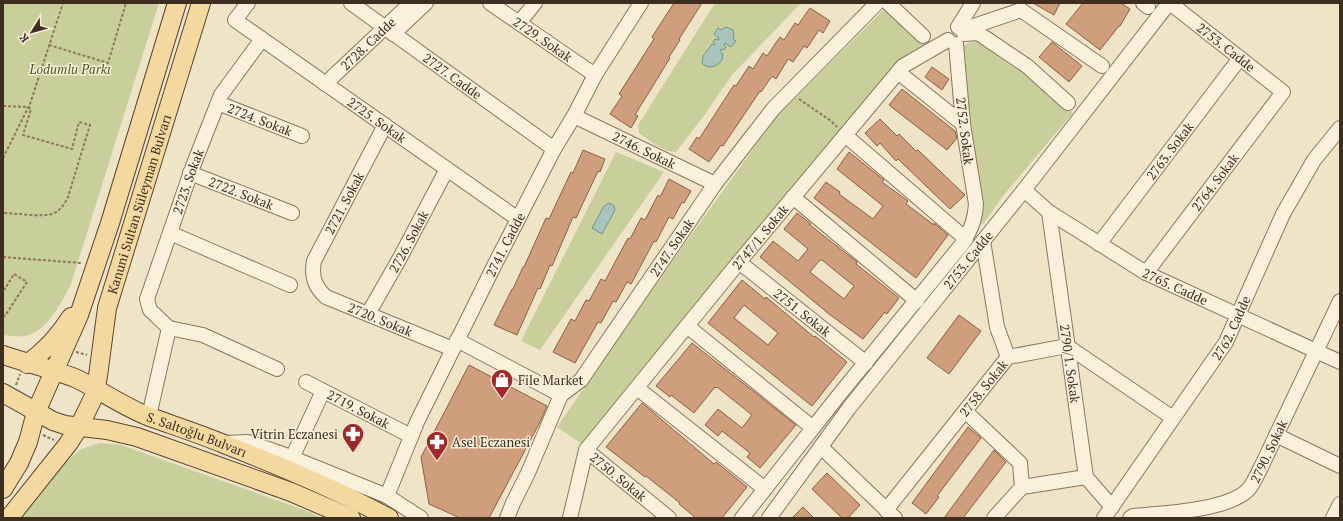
<svg xmlns="http://www.w3.org/2000/svg" width="1343" height="521" font-family="'PT Serif',serif">
<style>
.green{fill:#c9cf9b}
.water{fill:#a9c4bc;stroke:#6f938a}
.building{fill:#cf9f7d;stroke:#8d5f41;fill-rule:evenodd}
.lines{fill:none;stroke-linecap:round;stroke-linejoin:round}
.minor-casing{stroke:#8d765c;stroke-width:16}
.major-casing{stroke:#5b4430;stroke-width:20}
.path{stroke:#8d765c;stroke-width:2;stroke-dasharray:3 2;stroke-linecap:butt}
.minor{stroke:#faf1dc;stroke-width:14}
.major{stroke:#f3d9a0;stroke-width:18}
.labels{text-anchor:middle;dominant-baseline:central;stroke-width:3;stroke-linejoin:round;paint-order:stroke}
.street-label{font-size:13px;fill:#3d2e20;stroke:#f7eed8}
.park-label{font-size:13px;font-style:italic;fill:#4d5a26;stroke:#f7eed8}
.poi-label{font-size:13px;fill:#3d2e20;stroke:#f7eed8;text-anchor:start}
</style>
<rect width="100%" height="100%" fill="#f0e4c8"/>
<g class="green">
<path d="M3 3H159L71 284C62 302 47 332 25 336 18 337 10 336 3 335Z"/>
<path d="M715 3H801L732 75 706 113 676 152C662 152 650 141 639 133L638 125Z"/>
<polygon points="885,8 925,45 900,61 625,389 582,444 557,427 676,256 777,116"/>
<polygon points="981,41 1011,59 1073,113 1003,196 984,223 979,225 960,53 962,46 971,42"/>
<polygon points="616,152 664,172 540,350 521,341"/>
<polygon points="100,443 121,445 310,512 321,518 18,518 62,465 81,449"/>
</g>
<g class="water">
<path d="M726 27 733 30 734 34 733 39 736 41 731 47 725 43 724 45 726 47 724 50 722 49 720 50C730 62 709 73 702 63L703 56 712 44 714 45 715 44 713 42 715 39 718 40 719 38 714 34 718 28 721 30Z"/>
<polygon points="609,203 614,206 615,210 602,234 592,228 604,206"/>
</g>
<g class="building">
<polygon points="674,3 702,3 679,39 680,40 669,57 670,58 635,115 638,116 631,128 610,114 622,96 619,94 654,39 652,37"/>
<polygon points="1033,3 1060,3 1054,15"/>
<polygon points="1083,3 1121,3 1130,9 1120,26 1119,26 1100,50 1066,24"/>
<polygon points="810,8 830,21 823,33 819,30 807,48 804,46 793,62 788,59 776,79 772,76 761,92 760,91 723,146 721,145 709,162 689,149 697,137 699,139 734,85 736,86 749,66 753,69 763,53 767,56 780,37 784,40 795,23 798,25"/>
<polygon points="1052,42 1082,66 1069,82 1039,57"/>
<polygon points="932,67 949,79 942,90 925,77"/>
<polygon points="902,89 955,131 957,138 947,150 889,105"/>
<polygon points="880,119 897,136 899,134 916,151 918,150 965,195 950,209 898,159 896,161 880,143 877,146 865,133"/>
<polygon points="583,150 605,159 600,172 598,171 576,218 573,217 552,266 550,265 540,289 538,288 517,335 494,325 512,289 513,289 523,267 524,267 546,218 549,219 571,172 573,173"/>
<polygon points="849,152 884,180 882,182 908,201 906,204 934,225 934,223 948,235 916,278 814,198 826,182 840,192 839,194 873,219 883,206 837,169"/>
<polygon points="669,179 691,191 684,203 682,202 673,219 669,217 656,242 654,241 631,284 627,282 616,302 613,301 601,323 598,322 575,363 553,352 571,319 575,321 586,300 589,301 601,279 605,281 628,238 630,239 641,218 645,220 658,195 660,197"/>
<path d="M797 213 811 224 810 225 857 262 856 264 899 298 887 314 885 312 863 339 829 314 760 257 773 241 798 261 808 249 784 229ZM820 260H822L854 286 844 299 810 272Z"/>
<path d="M742 280 765 299 766 297 814 337 815 336 847 362 812 406 708 323ZM744 305 778 333 768 345 734 318Z"/>
<polygon points="959,315 981,331 949,374 927,358"/>
<polygon points="692,343 796,425 760,468 747,457 750,453 722,431 718,436 705,425 718,409 742,428 752,415 717,387 716,388 715,387 694,413 671,395 670,397 656,386"/>
<polygon points="469,365 547,406 540,422 489,518 460,518 429,504 421,457"/>
<polygon points="642,403 714,464 716,462 747,487 722,518 696,518 679,504 680,503 646,476 645,477 606,447"/>
<polygon points="968,427 981,438 937,496 939,497 926,514 912,503"/>
<polygon points="994,450 1006,462 963,518 944,518"/>
<polygon points="827,473 860,505 848,518 842,518 812,489"/>
<polygon points="803,507 814,518 792,518"/>
</g>
<g class="lines">
<g class="minor-casing">
<g id="minor">
<path id="s1" d="M248 3 235 20 518 219"/>
<path id="s2" d="M351 3 554 149"/>
<path id="s3" d="M490 3 595 75"/>
<polyline points="888,3 923,36"/>
<polyline points="1143,3 1148,7"/>
<polyline points="519,23 535,3"/>
<polyline points="958,27 973,3"/>
<polyline points="962,30 1021,10 1102,66"/>
<polyline points="393,34 426,3"/>
<polyline points="964,34 978,33 1027,66 1068,103"/>
<polyline points="898,72 963,124"/>
<path id="s4" d="M325 84 411 3"/>
<path id="s5" d="M218 103 302 136"/>
<path id="s6" d="M574 116 715 184"/>
<path id="s7" d="M385 125 314 261C311 277 315 287 326 297L453 349"/>
<polyline points="845,135 966,239"/>
<path id="s8" d="M190 173 292 213"/>
<path id="s9" d="M1024 190 1049 212 1146 273 1340 362"/>
<polyline points="793,197 917,301"/>
<path id="s10" d="M1049 212 1086 477 1112 507"/>
<polyline points="170,233 290,285"/>
<polyline points="983,241 997,327 1008,357"/>
<path id="s11" d="M1099 244 1240 58"/>
<path id="s12" d="M739 262 866 363"/>
<path id="s13" d="M1146 273 1283 92 1170 3"/>
<path id="s14" d="M368 314 401 256 447 169"/>
<polyline points="687,326 813,428"/>
<path id="s15" d="M169 328 150 310 147 299 193 166 221 95 262 39"/>
<polyline points="169,328 203,335 277,369"/>
<polyline points="457,340 561,395"/>
<path id="s16" d="M306 382 411 436"/>
<polyline points="637,388 765,489"/>
<polyline points="965,411 1020,463 1022,487"/>
<polyline points="149,416 169,328"/>
<polyline points="1276,435 1340,466"/>
<polyline points="224,443 248,442 280,453 387,496 421,518"/>
<polyline points="821,447 895,518"/>
<path id="s17" d="M586 450 669 518"/>
<polyline points="292,458 323,391"/>
<polyline points="1022,487 1086,477"/>
<path id="s18" d="M387 496 417 422 494 266 554 149 574 116 595 75 641 3"/>
<path id="s19" d="M886 510 1008 357 1067 346 1173 418"/>
<path id="s20" d="M507 518 513 503 528 473 561 395 581 380 715 184 773 109 877 3"/>
<path id="s21" d="M570 518 586 450 739 262 903 66 948 40"/>
<path d="M742 518 839 395 963 243C971 229 975 220 976 204L963 124 956 44"/>
<path id="s22" d="M769 518 849 408 1024 190 1169 3"/>
<polyline points="994,518 1022,487"/>
<path id="s23" d="M1104 518 1226 342 1283 214 1314 160 1340 128"/>
<path id="s24" d="M1130 518 1133 516C1163 513 1226 511 1248 490 1254 483 1259 471 1263 463L1340 301"/>
<polyline points="1333,518 1340,504"/>
</g>
</g>
<g class="major-casing">
<g id="major">
<path id="s25" d="M3 355C27 363 51 369 75 378 101 390 123 407 150 417 175 426 200 434 224 444 280 466 336 489 389 518"/>
<path d="M27 364C45 351 59 336 71 317"/>
<polyline points="3,393 53,421 65,425 107,430 137,437 291,492 351,518"/>
<polyline points="3,489 19,463 28,442 36,412 79,315 110,223 177,3"/>
<path id="s26" d="M9 518 68 444 79 427 94 396 98 376 107 308 201 3"/>
</g>
</g>
<g class="path">
<polyline points="49,45 108,63 126,3"/>
<polyline points="799,99 831,121 837,127"/>
<path d="M3 106 28 107 31 109 23 135 72 149 79 122 90 125 68 197C65 203 61 210 54 213 44 218 15 213 3 213"/>
<polyline points="3,158 30,104 63,3"/>
<polyline points="3,257 81,263"/>
<polyline points="3,288 5,289 14,274 27,282 5,316 3,315"/>
<polyline points="76,352 87,355"/>
<polyline points="16,385 20,374"/>
<polyline points="43,435 54,440"/>
</g>
<use href="#minor" class="minor"/>
<use href="#major" class="major"/>
</g>
<defs>
<g id="shop-pin" transform="scale(1.15)"><path d="M0 17L-7.5 6A9.5 9.5 0 1 1 7.5 6Z" fill="#9e2a2b" stroke="#f7eed8"/><path d="M-5-2.5h2.3a2.7 3.5 0 0 1 5.4 0H5L5.5 6h-11ZM-1.5-2.5h3a1.5 2.3 0 0 0-3 0Z" fill="#fff"/></g>
<g id="pharmacy-pin" transform="scale(1.15)"><path d="M0 17L-7.5 6A9.5 9.5 0 1 1 7.5 6Z" fill="#9e2a2b" stroke="#f7eed8"/><path d="M-2-6h4v4h4v4h-4v4h-4v-4h-4v-4h4Z" fill="#fff"/></g>
</defs>
<g fill-rule="evenodd">
<use href="#shop-pin" x="502" y="380"/>
<use href="#pharmacy-pin" x="353" y="434"/>
<use href="#pharmacy-pin" x="437" y="442"/>
</g>
<g class="labels">
<g class="street-label">
<text stroke="none"><textPath href="#s3" startOffset="64">2729. Sokak</textPath></text>
<text stroke="none"><textPath href="#s4" startOffset="59">2728. Cadde</textPath></text>
<text transform="translate(1226 47) rotate(38)">2753. Cadde</text>
<text stroke="none"><textPath href="#s2" startOffset="125">2727. Cadde</textPath></text>
<text stroke="none"><textPath href="#s5" startOffset="45">2724. Sokak</textPath></text>
<text stroke="none"><textPath href="#s1" startOffset="195">2725. Sokak</textPath></text>
<text transform="translate(965 131) rotate(83)">2752. Sokak</text>
<text stroke="none"><textPath href="#s6" startOffset="78">2746. Sokak</textPath></text>
<text stroke="none"><textPath href="#s11" startOffset="117">2763. Sokak</textPath></text>
<text stroke="none"><textPath href="#s15" startOffset="162">2723. Sokak</textPath></text>
<text stroke="none"><textPath href="#s13" startOffset="114">2764. Sokak</textPath></text>
<text stroke="none"><textPath href="#s8" startOffset="55">2722. Sokak</textPath></text>
<text transform="translate(344 203) rotate(-62)">2721. Sokak</text>
<text stroke="none"><textPath href="#s26" startOffset="347">Kanuni Sultan Süleyman Bulvarı</textPath></text>
<text stroke="none"><textPath href="#s21" startOffset="345">2747/1. Sokak</textPath></text>
<text stroke="none"><textPath href="#s14" startOffset="83">2726. Sokak</textPath></text>
<text stroke="none"><textPath href="#s18" startOffset="278">2741. Cadde</textPath></text>
<text stroke="none"><textPath href="#s20" startOffset="320">2747. Sokak</textPath></text>
<text stroke="none"><textPath href="#s22" startOffset="326">2753. Cadde</textPath></text>
<text stroke="none"><textPath href="#s9" startOffset="180">2765. Cadde</textPath></text>
<text stroke="none"><textPath href="#s12" startOffset="81">2751. Sokak</textPath></text>
<text stroke="none"><textPath href="#s7" startOffset="252">2720. Sokak</textPath></text>
<text stroke="none"><textPath href="#s23" startOffset="229">2762. Cadde</textPath></text>
<text stroke="none"><textPath href="#s10" startOffset="153">2790/1. Sokak</textPath></text>
<text stroke="none"><textPath href="#s19" startOffset="156">2758. Sokak</textPath></text>
<text stroke="none"><textPath href="#s16" startOffset="59">2719. Sokak</textPath></text>
<text stroke="none"><textPath href="#s25" startOffset="210">S. Saltoğlu Bulvarı</textPath></text>
<text stroke="none"><textPath href="#s24" startOffset="167">2790. Sokak</textPath></text>
<text stroke="none"><textPath href="#s17" startOffset="42">2750. Sokak</textPath></text>
</g>
<g class="park-label">
<text x="70" y="69">Lodumlu Parkı</text>
</g>
<g class="poi-label">
<text x="518" y="380">File Market</text>
<text x="338" y="434" text-anchor="end">Vitrin Eczanesi</text>
<text x="452" y="442">Asel Eczanesi</text>
</g>
</g>
<rect width="1343" height="521" fill="none" stroke="#3d2e20" stroke-width="8"/>
<g transform="translate(32 32) rotate(233)" stroke="#f7eed8" stroke-width="3" paint-order="stroke">
<path d="M0-3L7 15L0 10L-7 15Z" fill="#3d2e20"/>
<text y="-6" font-size="11" font-weight="bold" text-anchor="middle" fill="#3d2e20">K</text>
</g>
</svg>
